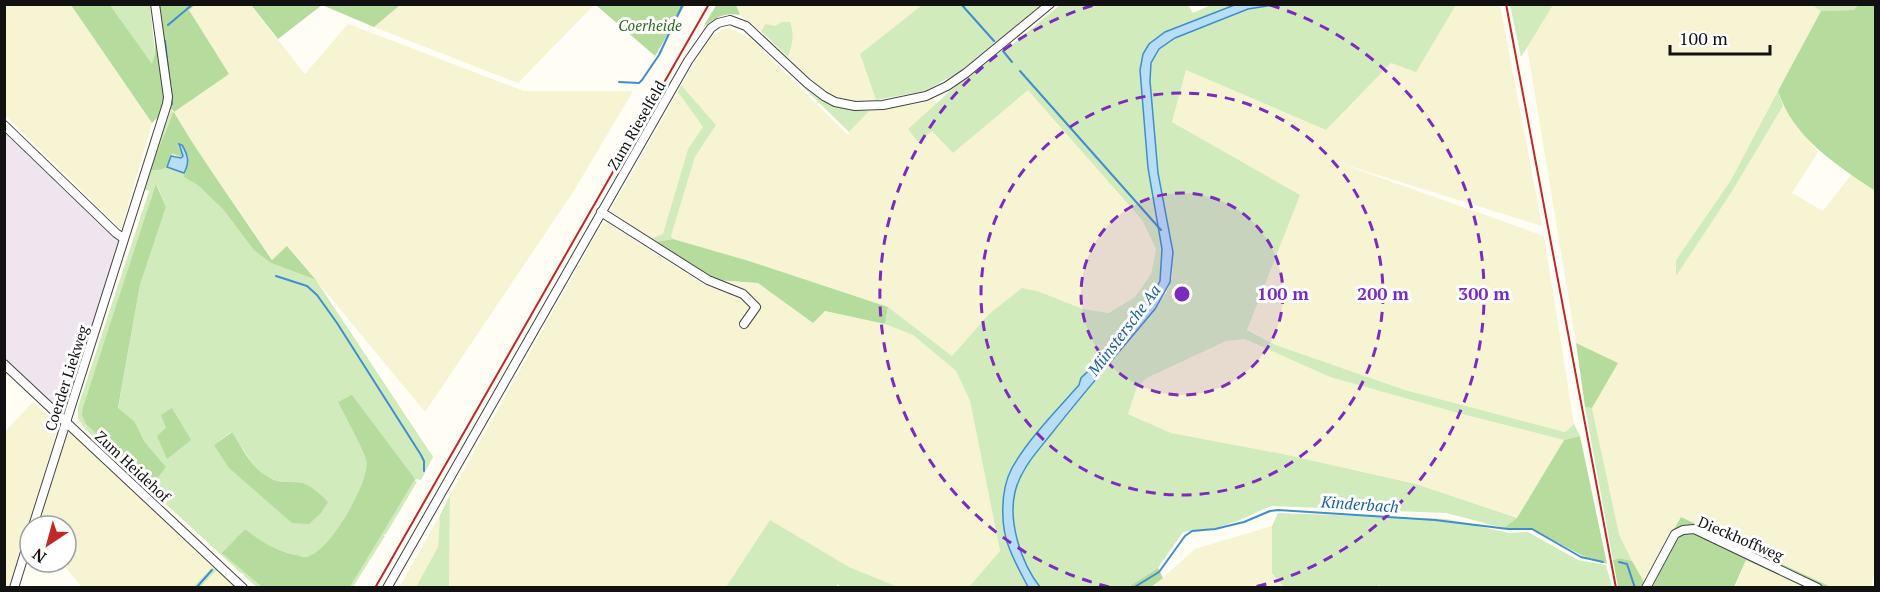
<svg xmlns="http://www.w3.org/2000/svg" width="1880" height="592" font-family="'PT Serif',serif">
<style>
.industrial{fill:#eee5ef}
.farmland{fill:#f6f4d3}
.green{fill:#d2ebbc;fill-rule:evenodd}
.forest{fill:#b5dc9c}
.water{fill:#b8ddf7;stroke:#3f8ecf;stroke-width:1.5}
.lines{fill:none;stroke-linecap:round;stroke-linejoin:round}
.stream{stroke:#3f8ecf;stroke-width:2}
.minor-casing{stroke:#444;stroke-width:10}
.minor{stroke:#fff;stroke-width:8}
.rail{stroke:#c32626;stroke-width:2}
.ring{fill:none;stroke:#7b2cbf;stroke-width:3;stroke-dasharray:10 8}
.labels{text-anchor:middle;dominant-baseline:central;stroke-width:6;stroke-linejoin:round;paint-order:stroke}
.park-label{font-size:15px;font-style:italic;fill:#2b6a1f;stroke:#fff}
.street-label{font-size:15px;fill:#111;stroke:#fff}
.water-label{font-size:16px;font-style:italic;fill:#1760a5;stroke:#fff}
.centre{fill:#7b2cbf;stroke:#fff;stroke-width:3}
.ring-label{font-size:18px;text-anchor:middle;font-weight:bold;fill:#7b2cbf;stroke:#fff;stroke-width:6;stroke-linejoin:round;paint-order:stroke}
</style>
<rect width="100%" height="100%" fill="#fffdf4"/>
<polygon class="industrial" points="4,129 120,240 64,416 5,359"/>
<g class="farmland">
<polygon points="195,4 250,5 305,74 348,24 524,91 633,91 575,189 425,412 288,246 273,260 193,144 174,111 228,74 189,10"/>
<polygon points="591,4 593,6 518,83 374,27 400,5"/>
<polygon points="1812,4 1821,11 1731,180 1676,260 1676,274 1731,193 1783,106 1818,152 1792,193 1823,211 1851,175 1875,191 1876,563 1871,587 1831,587 1681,517 1643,583 1619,534 1592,408 1617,363 1576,343 1527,46 1553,5"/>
<polygon points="4,5 71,5 152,123 121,229 5,115"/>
<polygon points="736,5 922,5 860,54 876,100 856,102 841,99 817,85 761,31 740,15"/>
<polygon points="1456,5 1500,5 1542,226 1336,162 1544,236 1574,424 1565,432 1405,390 1276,345 1247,329 1299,195 1172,122 1186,70 1326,130 1391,63 1416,71"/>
<polygon points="724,29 731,29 750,38 848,135 849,132 869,111 922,103 932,98 937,103 908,129 932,131 953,153 1028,89 1142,220 1156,249 1151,274 1135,297 1110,313 1083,309 1040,292 989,314 952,356 888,307 749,261 673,239 671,236 695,157 716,125 681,85 709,39"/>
<polygon points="678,92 703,127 688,149 663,235 651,239 610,211"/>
<polygon points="606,222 704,285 716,280 758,283 813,323 824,311 885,324 913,335 956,371 970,401 1000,552 969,587 898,587 849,567 770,521 726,587 449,588 450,495 602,224"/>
<polygon points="1245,339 1330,377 1458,413 1564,440 1517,518 1416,484 1283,454 1171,433 1128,414 1137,387 1147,378 1226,341"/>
<polygon points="33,402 59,425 9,587 5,587 5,432"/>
<polygon points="69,429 212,567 193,587 82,587 61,562 66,562 66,526 36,526"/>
<polygon points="440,515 438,547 416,587 399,588"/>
<polygon points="1272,526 1272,572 1284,587 1151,588 1195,549"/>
<polygon points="1746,560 1804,587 1735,588"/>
<polygon points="217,570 236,587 201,588"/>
</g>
<g class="green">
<polygon points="110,5 150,5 155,53 152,65"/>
<polygon points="922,5 1045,5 968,67 925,91 876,100 860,54"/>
<path d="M1060 5H1188L1193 13 1211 5H1237L1165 32 1149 44 1140 70 1148 168 1162 249 1160 281 1148 302 1102 358 1081 378 1079 385C1059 409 1011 456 1007 485L1020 570 1028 587H969L1000 551 970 401 956 371 913 335 885 324 888 307 952 356 989 314 1022 288 1040 292 1083 309 1109 313 1135 297 1151 274 1156 249 1142 220 1028 90 953 153 932 131 918 142 908 129 959 83 1004 49H1007Z"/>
<path d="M1273 5H1456L1416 72 1391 63 1326 130 1186 70 1172 122 1300 195 1247 330 1276 345 1405 390 1565 432 1574 424 1580 436 1564 440 1458 413 1330 377 1245 339 1226 341 1147 378 1137 387 1128 414 1171 433 1283 454 1416 484 1517 518 1504 528 1446 513 1271 506 1235 522 1215 528 1183 532 1158 568 1128 587 1040 588C1021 563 1009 522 1015 492 1021 468 1037 452 1052 433 1085 391 1120 351 1155 309L1166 293 1172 277 1173 248 1158 173 1149 72 1151 63 1159 49 1175 38 1248 9Z"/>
<polygon points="1510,5 1553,5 1521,57"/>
<polygon points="1812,5 1858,5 1854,10 1821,11"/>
<path d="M782 22H790C795 34 792 45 788 57L761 31 766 24 775 26Z"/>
<polygon points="681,85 716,125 695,157 671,236 673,239 656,242 651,239 663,234 688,149 703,127 678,92"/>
<polygon points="802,86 840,108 869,111 849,132"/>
<polygon points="1778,91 1783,106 1731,193 1676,276 1676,260 1731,180"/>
<path d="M171 109 271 263 316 280 433 457 421 480 416 479 415 481 417 482 386 534 383 535 385 536 353 587H350L414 479 338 402C345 418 362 445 367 460 373 482 329 553 306 557 305 557 298 556 297 555 276 551 262 543 245 529L223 553 262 587H257L244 576 243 573 242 574 157 496 160 492 155 487 152 490 86 430 78 419V407L149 191 143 189ZM179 146 188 155 184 173 169 168 174 155 181 158 183 155ZM157 185 166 207 140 285 118 409 135 422 144 441 166 467 83 407ZM231 432C254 462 256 484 301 483L292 523 214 445Z"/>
<polygon points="1585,407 1592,408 1619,534 1632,561 1620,558 1613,560"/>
<polygon points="450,495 449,587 416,587 438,547 440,515"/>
<polygon points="1278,513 1447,519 1509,533 1528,532 1578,560 1606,565 1612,587 1382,588 1379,585 1376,588 1284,587 1272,573 1272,526"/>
<polygon points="770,520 849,567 898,587 841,587 837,584 837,588 726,587"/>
<polygon points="212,567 217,570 201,587 193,587"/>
</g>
<g class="forest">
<path d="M717 4 736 5 740 15C724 12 716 17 703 27Z"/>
<path d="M71 5H110L152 64 155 53 154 5H195L189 10 229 74 174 112 193 144 272 260 287 246 316 280 271 263 254 250 223 209 198 185 184 177 188 156 182 145 179 144 178 146 183 154 182 157 172 153C166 169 167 170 150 170L174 111 168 107 152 123Z"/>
<polygon points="251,5 400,5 374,27 322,5 278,39"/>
<polygon points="596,5 685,5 655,56"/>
<path d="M1858 5H1875V191C1837 165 1793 138 1778 91L1821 11 1854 10Z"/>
<polygon points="156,184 166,207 140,285 118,408 135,422 144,441 166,467 152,485 86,424 82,415 83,407"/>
<polygon points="673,239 749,261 888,307 885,324 825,311 813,323 758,283 716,280 656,242"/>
<polygon points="1576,343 1618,363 1592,408 1585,407"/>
<path d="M352 395 415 479 350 587H262L222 553 245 529C262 542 276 551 297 555 298 556 305 557 306 557 330 552 366 487 367 464 367 454 343 414 338 402Z"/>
<polygon points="172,408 191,440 167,459 157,436 166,428 161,415"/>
<path d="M232 432C243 449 251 468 270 478 280 484 291 481 302 483 312 486 320 494 328 502L321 513 309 524 292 523 229 468 214 445Z"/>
<polygon points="1580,436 1607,564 1581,555 1532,529 1504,528 1517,518 1564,440"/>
<polygon points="1681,517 1831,587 1804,587 1746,560 1734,587 1618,587 1613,560 1620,558 1632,561 1644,582"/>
<polygon points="1158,568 1163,578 1151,587 1128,587"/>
</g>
<g class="water">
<path d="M1237 4 1273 5 1248 9 1175 38 1159 49 1151 63 1150 81 1158 173 1173 252 1170 282 1155 309C1120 351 1085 391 1052 433 1037 452 1021 468 1015 492 1008 522 1021 563 1040 587H1028C1022 575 1015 563 1010 550 1000 527 1000 490 1012 468 1028 439 1057 410 1079 385L1081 378 1102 358 1148 302 1160 281 1162 249 1148 168 1140 70 1143 54 1149 44 1165 32Z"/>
<path d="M179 144 182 145C188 155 190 162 184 173L167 167 171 156 181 158 183 156Z"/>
</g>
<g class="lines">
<g class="stream">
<polyline points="961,4 994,41"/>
<polyline points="168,25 193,4"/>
<polyline points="165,41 172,104"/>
<polyline points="1003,51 1012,62"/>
<polyline points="1020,71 1161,230"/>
<polyline points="619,82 639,83 642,80 659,55 683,4"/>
<polyline points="276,276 307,286 317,295 337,323 421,455 424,461 424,471"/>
<polyline points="1619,562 1627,564 1635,588"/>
<polyline points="196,588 212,570"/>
<polyline points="1133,588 1159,572 1185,536 1192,531 1215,529 1244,522 1270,511 1278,510 1435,520 1508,529 1532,529 1581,557 1603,562"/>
</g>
<g class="minor-casing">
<g id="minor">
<polyline points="4,125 116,233 123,238"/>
<polyline points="601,212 708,280 743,294 756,307 744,324"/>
<polyline points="4,364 243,588"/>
<polyline points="33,526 167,104 168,97 155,4"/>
<polyline points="14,588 30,536"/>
<polyline points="387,588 688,61 711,28 718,23 730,20 746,26 807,83 824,96 835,102 855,106 883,105 926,96 947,86 966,73 1050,4"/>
<polyline points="1646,588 1675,534 1683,530 1694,529 1818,588"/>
</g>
</g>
<use href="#minor" class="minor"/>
<g class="rail">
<polyline points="1506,4 1616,588"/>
<polyline points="375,588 709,4"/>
</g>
</g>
<circle cx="1182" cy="294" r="101" fill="#7b2cbf" fill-opacity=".12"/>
<g class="ring">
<circle cx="1182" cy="294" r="101"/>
<circle cx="1182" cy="294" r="201"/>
<path d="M1109 587A302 302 0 0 1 1094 5M1270 5A302 302 0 0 1 1255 587"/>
</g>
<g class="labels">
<g class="park-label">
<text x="650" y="25">Coerheide</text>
</g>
<g class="street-label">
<text transform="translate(636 125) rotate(-60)">Zum Rieselfeld</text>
<text transform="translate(66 378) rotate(-72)">Coerder Liekweg</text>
<text transform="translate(133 466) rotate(43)">Zum Heidehof</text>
<text transform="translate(1741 538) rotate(23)">Dieckhoffweg</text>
</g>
<g class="water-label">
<text transform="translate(1124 330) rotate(-53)">Münstersche Aa</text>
<text transform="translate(1360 504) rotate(4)">Kinderbach</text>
</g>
</g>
<circle cx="1182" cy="294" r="9" class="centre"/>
<g class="ring-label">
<text x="1283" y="300">100 m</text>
<text x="1383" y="300">200 m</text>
<text x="1484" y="300">300 m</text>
</g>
<rect width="1880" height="592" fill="none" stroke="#111111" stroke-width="12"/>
<g transform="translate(48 544) rotate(216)"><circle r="28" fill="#ffffff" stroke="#a0a0a0" stroke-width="1.5"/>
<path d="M0-4.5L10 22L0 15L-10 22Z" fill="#c32626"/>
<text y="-9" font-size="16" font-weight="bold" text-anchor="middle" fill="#111111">N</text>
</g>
<path d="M1670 45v9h100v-9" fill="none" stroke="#111111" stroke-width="3"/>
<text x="1679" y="45" font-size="18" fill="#111111" stroke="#ffffff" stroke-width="4.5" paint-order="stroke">100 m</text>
</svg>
